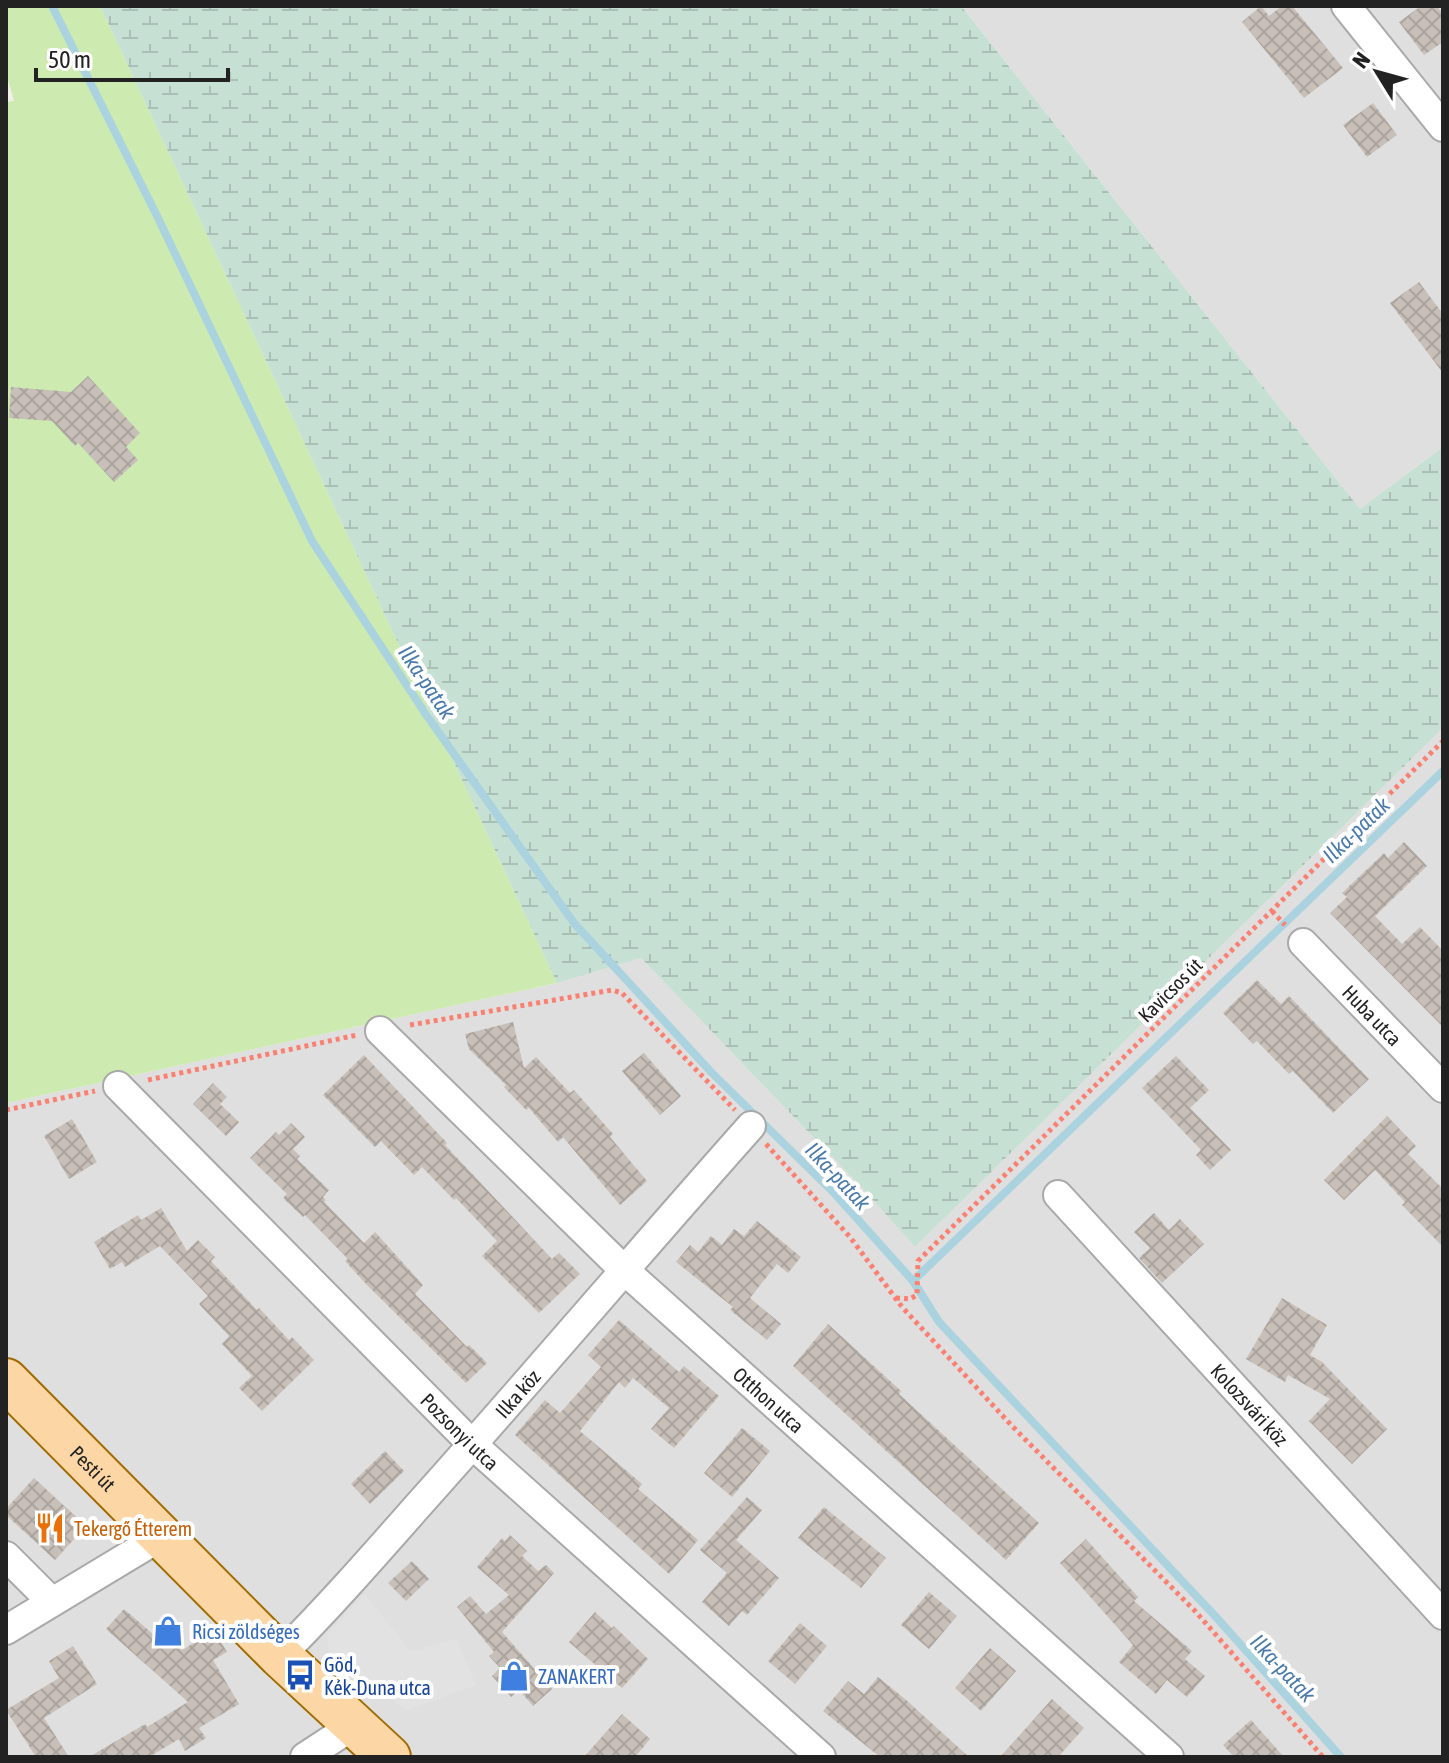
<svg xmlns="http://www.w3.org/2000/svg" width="1449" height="1763" font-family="'Asap Condensed',sans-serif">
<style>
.residential{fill:#e0dfdf}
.grass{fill:#cdebb0}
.wetland{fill:url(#wetland-marsh)}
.parking{fill:#e2e2e2}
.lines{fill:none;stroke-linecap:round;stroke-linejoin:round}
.stream{stroke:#aad3df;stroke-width:8}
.building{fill:url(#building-cross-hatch)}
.minor-casing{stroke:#a9a9a9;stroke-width:32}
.primary-casing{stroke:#a06b00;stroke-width:46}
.path{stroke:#fa8072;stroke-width:5;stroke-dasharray:4 4;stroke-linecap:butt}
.minor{stroke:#fff;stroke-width:28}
.primary{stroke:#fcd6a4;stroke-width:42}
.labels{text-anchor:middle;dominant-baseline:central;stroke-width:8;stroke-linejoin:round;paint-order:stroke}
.street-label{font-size:20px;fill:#222;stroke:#fff}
.food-label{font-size:20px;fill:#c56008;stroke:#fff;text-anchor:start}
.shop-label{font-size:20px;fill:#366cbe;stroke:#fff;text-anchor:start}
.transit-label{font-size:20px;fill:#164399;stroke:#fff;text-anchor:start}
.water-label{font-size:22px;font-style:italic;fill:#4a7aab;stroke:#fff}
</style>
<defs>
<pattern id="wetland-marsh" width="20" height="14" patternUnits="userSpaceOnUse" patternTransform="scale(2)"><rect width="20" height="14" fill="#c6e0d4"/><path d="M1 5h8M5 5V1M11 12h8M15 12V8" fill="none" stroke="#aac0b6"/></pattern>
<pattern id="building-cross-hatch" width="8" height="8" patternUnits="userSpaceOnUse" patternTransform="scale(2)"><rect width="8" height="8" fill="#c7bfb8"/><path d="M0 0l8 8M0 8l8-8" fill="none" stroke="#aba49e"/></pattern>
</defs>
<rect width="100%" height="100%" fill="#f2efe9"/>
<g class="residential">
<polygon points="961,6 1443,6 1443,447 1360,509"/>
<polygon points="1443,728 1443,1757 6,1757 6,1103 557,983 641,958 865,1191 915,1247"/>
</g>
<polygon class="grass" points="6,6 100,6 557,983 6,1103 6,102 14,101 6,73"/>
<polygon class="wetland" points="100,6 961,6 1360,509 1443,447 1443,728 915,1247 865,1191 641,958 557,983"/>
<polygon class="parking" points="364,1593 411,1651 457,1639 476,1685 406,1711 329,1649 327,1636"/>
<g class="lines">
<g class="stream">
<polyline points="52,6 159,220 312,541 427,716 574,923 712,1073 835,1194 913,1281 939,1322 1216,1617 1341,1757"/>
<polyline points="913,1281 1443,771"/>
</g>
</g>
<g class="building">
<polygon points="1261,6 1269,16 1282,6 1292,6 1343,68 1304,98 1242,22"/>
<polygon points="1421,6 1437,6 1443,14 1443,42 1424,55 1399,22"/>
<polygon points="1373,103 1397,135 1367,157 1343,125"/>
<polygon points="1419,282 1443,314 1443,373 1390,303"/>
<polygon points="88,376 140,433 126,447 138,460 114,482 78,443 75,446 52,421 9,418 11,387 71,392"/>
<polygon points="1404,842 1427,866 1375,916 1402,944 1420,927 1443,951 1443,1027 1330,913 1347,897 1342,893 1384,853 1388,858"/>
<polygon points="1257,980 1281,1004 1289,996 1369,1079 1333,1113 1293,1071 1289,1074 1257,1041 1253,1044 1223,1013"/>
<polygon points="513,1022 524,1068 536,1057 570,1093 574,1090 613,1134 610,1137 647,1181 620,1205 563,1137 558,1142 529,1108 526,1110 504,1087 506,1085 469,1049 465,1034"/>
<polygon points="644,1053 681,1096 660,1115 622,1071"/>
<polygon points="364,1055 447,1143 445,1145 552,1259 559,1253 580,1274 539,1313 482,1256 497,1241 456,1198 454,1200 422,1167 414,1175 381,1141 375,1147 323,1095"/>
<polygon points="1176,1056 1209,1090 1190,1108 1231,1150 1210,1170 1196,1155 1201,1150 1142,1088"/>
<polygon points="213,1083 227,1097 220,1104 239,1122 226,1136 193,1104"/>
<polygon points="1387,1116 1416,1146 1408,1154 1443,1189 1443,1247 1402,1205 1405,1202 1375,1170 1344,1200 1324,1180"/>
<polygon points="72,1119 97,1162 69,1179 44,1136"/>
<polygon points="291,1123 305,1137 293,1149 300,1156 297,1159 329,1190 323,1197 326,1200 324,1202 364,1243 375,1232 423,1285 415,1294 467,1347 469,1345 487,1363 466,1383 367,1285 345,1261 348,1259 305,1215 303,1217 283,1198 287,1194 250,1158 276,1132 279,1135"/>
<polygon points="161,1208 187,1251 198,1240 215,1257 211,1261 257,1310 259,1308 289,1340 292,1337 314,1360 262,1411 239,1388 252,1376 222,1344 229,1336 199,1304 208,1296 160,1246 125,1267 122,1262 110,1269 94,1242 138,1215 141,1220"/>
<polygon points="1154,1213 1169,1230 1180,1219 1204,1244 1162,1283 1139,1258 1150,1248 1134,1232"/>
<polygon points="757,1221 801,1257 788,1273 777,1264 750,1298 781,1324 767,1340 730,1310 733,1307 676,1262 690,1245 698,1252 711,1236 722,1245 734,1229 744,1236"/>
<polygon points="1282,1298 1327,1325 1310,1355 1322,1362 1387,1429 1352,1464 1309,1421 1330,1399 1288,1375 1285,1382 1246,1359"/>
<polygon points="619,1320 679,1372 684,1366 719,1396 674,1448 651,1429 669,1408 633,1378 625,1388 619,1382 580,1431 642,1484 638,1489 698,1540 669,1574 515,1435 545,1400 560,1413 601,1367 588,1355"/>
<polygon points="828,1324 901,1391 899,1394 1039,1523 1006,1560 793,1366"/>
<polygon points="742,1428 770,1451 732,1497 704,1473"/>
<polygon points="385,1451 404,1471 370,1504 351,1484"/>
<polygon points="34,1478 86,1526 55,1560 6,1515 6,1509"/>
<polygon points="747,1497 762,1510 736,1540 779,1578 747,1615 742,1611 729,1626 702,1602 727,1573 700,1550"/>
<polygon points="824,1507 886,1558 861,1588 798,1538"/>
<polygon points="510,1535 527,1551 522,1556 538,1571 546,1565 554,1573 502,1632 552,1689 533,1706 519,1690 511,1697 492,1676 500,1668 489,1656 494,1652 457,1607 470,1596 486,1614 509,1595 477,1567 502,1538 505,1541"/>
<polygon points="1086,1539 1138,1597 1134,1601 1192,1651 1185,1659 1205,1676 1187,1697 1167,1680 1156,1694 1119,1662 1133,1645 1060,1563"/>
<polygon points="412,1561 429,1579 406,1601 388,1583"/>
<polygon points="929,1592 957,1616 929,1649 901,1625"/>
<polygon points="124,1609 169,1648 176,1645 182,1650 214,1631 227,1652 213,1660 239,1704 199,1728 206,1738 185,1751 179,1739 149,1757 89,1757 145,1724 147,1727 188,1702 106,1629"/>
<polygon points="595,1612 612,1628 614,1626 648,1659 622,1688 569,1642"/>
<polygon points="800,1623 827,1646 795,1684 768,1661"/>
<polygon points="73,1646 97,1684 44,1718 69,1757 36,1757 6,1710 59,1678 49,1661"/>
<polygon points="990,1648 1016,1671 981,1711 955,1688"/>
<polygon points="878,1677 905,1699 969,1757 880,1757 823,1711 848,1681 864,1694"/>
<polygon points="1052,1699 1084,1728 1058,1757 1000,1757"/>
<polygon points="622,1714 650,1739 635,1757 584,1757"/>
<polygon points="1251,1720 1284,1757 1234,1757 1223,1745"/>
</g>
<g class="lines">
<g class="minor-casing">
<g id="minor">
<polyline points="1346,6 1443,127"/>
<path id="s1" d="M1303 943 1443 1088"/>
<path id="s2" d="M380 1031 623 1269 1169 1757"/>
<path id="s3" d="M118 1086 473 1445 821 1757"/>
<path id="s4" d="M1058 1195 1443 1615"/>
<polyline points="6,1556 52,1602"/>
<polyline points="6,1630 160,1537"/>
<path id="s5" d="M280 1656C327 1609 371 1559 415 1509 528 1383 638 1253 751 1126"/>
<polyline points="305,1757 354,1725"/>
</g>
</g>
<g class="primary-casing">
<g id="primary">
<path id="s6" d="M6 1380 280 1656 389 1757"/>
</g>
</g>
<g class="path">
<polyline points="1272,911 1285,925"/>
<polyline points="410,1025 612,990 622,993 735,1110"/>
<polyline points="148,1080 357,1035"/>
<polyline points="6,1110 95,1091"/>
<polyline points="766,1144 850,1237 902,1307 1013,1427 1195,1611 1323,1757"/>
<polyline points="896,1298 910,1299 917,1295 918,1261 1443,741"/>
</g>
<use href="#minor" class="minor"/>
<use href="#primary" class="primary"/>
</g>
<defs>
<g id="restaurant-bare" transform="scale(2.4)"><path d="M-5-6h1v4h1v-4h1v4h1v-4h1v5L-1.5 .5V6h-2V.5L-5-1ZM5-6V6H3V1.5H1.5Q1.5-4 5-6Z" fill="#e8710a" stroke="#fff" stroke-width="2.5" paint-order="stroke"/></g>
<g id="shop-bare" transform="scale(2.4)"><path d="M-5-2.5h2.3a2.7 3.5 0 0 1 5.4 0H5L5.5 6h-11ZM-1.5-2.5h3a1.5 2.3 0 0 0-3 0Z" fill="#3f7fe0" stroke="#fff" stroke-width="2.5" paint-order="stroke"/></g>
<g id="bus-bare" transform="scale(2.4)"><path d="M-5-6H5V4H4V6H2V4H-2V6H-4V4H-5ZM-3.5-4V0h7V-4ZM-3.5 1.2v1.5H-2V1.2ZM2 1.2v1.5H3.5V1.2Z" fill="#1a4fb4" stroke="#fff" stroke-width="2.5" paint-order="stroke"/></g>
</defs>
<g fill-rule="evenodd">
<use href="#restaurant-bare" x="50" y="1528"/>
<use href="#shop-bare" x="168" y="1631"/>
<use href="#bus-bare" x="300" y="1675"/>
<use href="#shop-bare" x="514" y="1676"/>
</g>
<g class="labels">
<g class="street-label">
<text transform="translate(1170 990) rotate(-45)">Kavicsos út</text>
<text stroke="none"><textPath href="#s1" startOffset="100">Huba utca</textPath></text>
<text stroke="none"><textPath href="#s5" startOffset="354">Ilka köz</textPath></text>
<text stroke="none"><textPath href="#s2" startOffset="536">Otthon utca</textPath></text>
<text stroke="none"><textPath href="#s4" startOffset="284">Kolozsvári köz</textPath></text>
<text stroke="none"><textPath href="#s3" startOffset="486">Pozsonyi utca</textPath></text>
<text stroke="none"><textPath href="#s6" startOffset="124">Pesti út</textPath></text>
</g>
<g class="food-label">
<text x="74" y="1528">Tekergő Étterem</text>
</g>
<g class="shop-label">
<text x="192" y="1631">Ricsi zöldséges</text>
<text x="538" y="1676">ZANAKERT</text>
</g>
<g class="transit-label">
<text x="324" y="1664">Göd,<tspan x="324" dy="23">Kék-Duna utca</tspan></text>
</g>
<g class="water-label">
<text transform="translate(427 682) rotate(56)">Ilka-patak</text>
<text transform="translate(1356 830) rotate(-44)">Ilka-patak</text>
<text transform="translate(838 1176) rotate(47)">Ilka-patak</text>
<text transform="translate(1283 1668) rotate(47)">Ilka-patak</text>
</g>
</g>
<rect width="1449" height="1763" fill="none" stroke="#222222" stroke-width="16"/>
<g transform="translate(1377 72) rotate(307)" stroke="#ffffff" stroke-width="6" paint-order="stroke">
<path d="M0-6L14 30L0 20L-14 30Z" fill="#222222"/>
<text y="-12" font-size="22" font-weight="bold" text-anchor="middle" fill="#222222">N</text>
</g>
<path d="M36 68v12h192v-12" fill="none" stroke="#222222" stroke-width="4"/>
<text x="48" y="68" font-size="24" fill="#222222" stroke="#ffffff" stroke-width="6" paint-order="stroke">50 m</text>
</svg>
